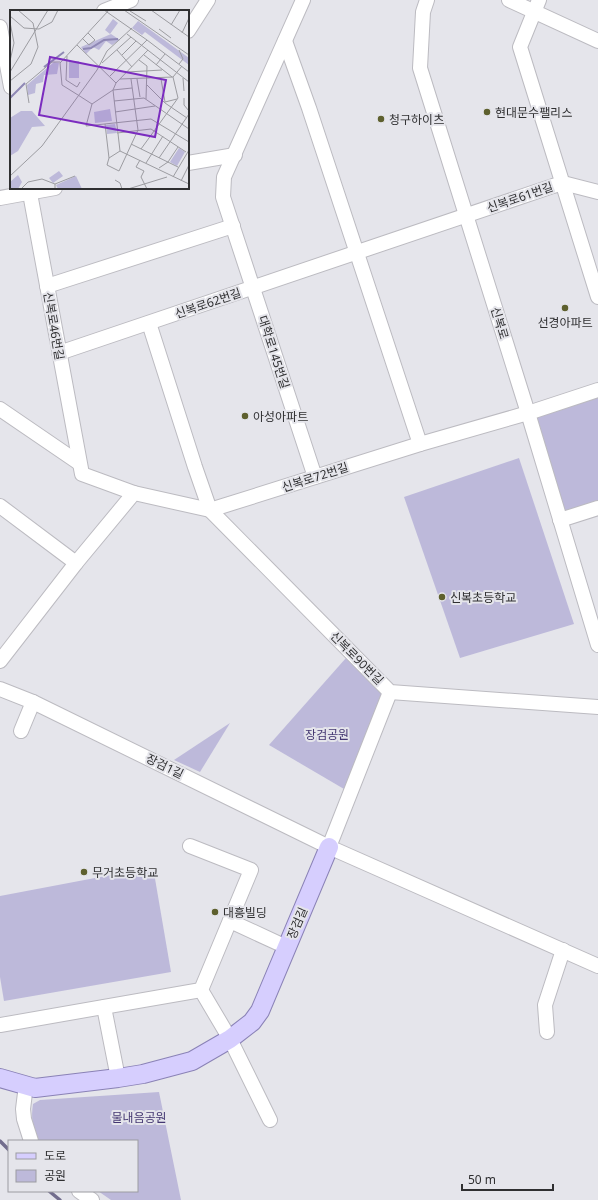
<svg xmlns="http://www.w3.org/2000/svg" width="598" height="1200" font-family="'Noto Sans','Noto Sans KR',sans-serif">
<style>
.green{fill:#bdb9da}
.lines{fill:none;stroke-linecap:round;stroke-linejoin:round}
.stream{stroke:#726d8d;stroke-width:3.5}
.minor-casing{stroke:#bcbbc1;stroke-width:16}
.major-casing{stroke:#8a82b6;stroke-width:20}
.minor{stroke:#fff;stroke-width:14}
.major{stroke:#d6cefe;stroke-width:18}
.poi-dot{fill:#5e602e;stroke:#e5e5eb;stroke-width:1.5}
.labels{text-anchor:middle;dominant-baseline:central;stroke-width:4;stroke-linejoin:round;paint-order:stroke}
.poi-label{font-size:12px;fill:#2f2f31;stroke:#e5e5eb;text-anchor:start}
.street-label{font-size:12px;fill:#2f2f31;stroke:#e5e5eb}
.park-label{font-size:12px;fill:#443772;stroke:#e5e5eb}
.inset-river{fill:none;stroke:#8f88b5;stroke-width:2}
.inset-road{fill:none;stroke:#9c9ca1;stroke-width:1}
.view{fill:#7b2cbf;fill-opacity:0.15;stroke:#7b2cbf;stroke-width:2}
.inset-edge{fill:none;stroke:#2f2f31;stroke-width:2}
</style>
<rect width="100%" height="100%" fill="#e5e5eb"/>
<g class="green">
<polygon points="598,396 598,505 565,511 537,417"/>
<polygon points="519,458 574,624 460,658 404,497"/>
<polygon points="346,658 382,694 344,789 269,745"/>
<polygon points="230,723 200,772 174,760"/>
<polygon points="153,867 171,972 4,1001 0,977 0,896"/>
<path d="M159 1092 181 1200H111L98 1191H137V1141H39C32 1130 31 1117 33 1104L40 1100Z"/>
</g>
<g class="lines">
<g class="stream">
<polyline points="0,1141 9,1150"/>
<polyline points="49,1191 60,1200"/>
</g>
<g class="minor-casing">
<g id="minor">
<polyline points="303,0 224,177 223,197 315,477"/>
<polyline points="427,0 423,12 420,68 528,413 598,645"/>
<polyline points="509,0 598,41"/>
<polyline points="539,0 520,47 598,297"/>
<polyline points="104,11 131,0"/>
<polyline points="0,27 11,87"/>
<polyline points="188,31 208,0"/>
<polyline points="285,41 309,108 420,444"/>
<polyline points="188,163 235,155"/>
<polyline points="29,188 82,474 134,493"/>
<polyline points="0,198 55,188"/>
<polyline points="47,286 233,226"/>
<polyline points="149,323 195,467 210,510 390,692 598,707"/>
<polyline points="59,353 553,186 563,183 598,192"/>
<polyline points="0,409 79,463"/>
<polyline points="0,506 76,563"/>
<polyline points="560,520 598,508"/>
<polyline points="0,661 76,563 134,493 210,510 420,444 528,413 598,390"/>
<polyline points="0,689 33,702 329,847 598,966"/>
<polyline points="21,731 33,702"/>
<polyline points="329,847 390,692"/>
<polyline points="230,921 282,945"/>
<polyline points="201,990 230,1039 270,1120"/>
<polyline points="104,1007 118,1078"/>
<polyline points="0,1025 201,990 251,870 190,846"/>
<polyline points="547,1032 545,1005 563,950"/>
<polyline points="26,1085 23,1109 24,1119 31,1141"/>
<polyline points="79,1191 92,1200"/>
</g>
</g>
<g class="major-casing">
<polyline id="major" points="0,1078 35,1088 118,1078 143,1074 192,1061 230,1039 252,1022 260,1011 329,847"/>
</g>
<use href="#minor" class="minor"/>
<use href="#major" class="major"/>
</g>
<g class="poi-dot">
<circle cx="487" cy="112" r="4"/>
<circle cx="381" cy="119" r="4"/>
<circle cx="565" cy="308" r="4"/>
<circle cx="245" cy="416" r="4"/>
<circle cx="442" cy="597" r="4"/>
<circle cx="84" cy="872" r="4"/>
<circle cx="215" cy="912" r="4"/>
</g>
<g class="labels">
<g class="poi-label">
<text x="495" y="112">현대문수팰리스</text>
<text x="389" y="119">청구하이츠</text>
<text x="565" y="322" text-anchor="middle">선경아파트</text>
<text x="253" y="416">아성아파트</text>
<text x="450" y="597">신복초등학교</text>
<text x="92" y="872">무거초등학교</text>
<text x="223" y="912">대흥빌딩</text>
</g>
<g class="street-label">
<text transform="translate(520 197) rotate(-19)">신복로61번길</text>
<text transform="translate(208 303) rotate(-19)">신복로62번길</text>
<text transform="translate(500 323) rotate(73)">신복로</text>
<text transform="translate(54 326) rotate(80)">신복로46번길</text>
<text transform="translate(274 352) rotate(72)">대학로145번길</text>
<text transform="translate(315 477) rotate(-18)">신복로72번길</text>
<text transform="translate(357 658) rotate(45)">신복로90번길</text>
<text transform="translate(165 766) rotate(26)">장검1길</text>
<text transform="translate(297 923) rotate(-67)">장검길</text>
</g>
<g class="park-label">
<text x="327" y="734">장검공원</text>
<text x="139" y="1117">물내음공원</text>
</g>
</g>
<g transform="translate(10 10)">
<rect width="179" height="179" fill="#e5e5eb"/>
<path d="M103 9 108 13 100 24 95 20ZM128 11 179 48V55L135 22 132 25 122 18ZM101 24 110 30 102 35 96 31 89 40 83 37 76 44 71 37ZM59 51H69V68H59ZM44 52 49 53 47 64 34 65 33 72 26 74 25 83 18 85 17 75ZM100 99 102 111 85 113 84 102ZM11 101H22L35 116 22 117 8 141 0 146V108ZM105 114 107 123 97 124 96 115ZM169 138 175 142 167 156 160 152ZM49 161 53 166 43 173 39 168ZM8 165 12 172 8 179H0V172ZM66 166 72 179H48L46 175Z" fill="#bdb9da"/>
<path class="inset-river" d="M73 39 81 38 94 30 108 29M34 57 54 42M0 88 15 73"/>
<path class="inset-road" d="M94 0 137 30M114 0 179 45M141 0 179 27M120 1 136 11M0 6 14 18 29 19 42 12 48 0M0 12 4 33 0 51M161 15 170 0M149 19 161 28M172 23 179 8M117 24 179 72M72 28 79 35 85 30 78 23M67 35 106 73 103 80 110 141M107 40 122 57M169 40 173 49 169 54M112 45 126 31M134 45 162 67M57 46 56 70 67 77 70 72M129 50 137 56 136 89M92 53 121 27M146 55 155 44M0 62 38 0M117 62 152 60M100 66 137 30 179 62M163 67 172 56M173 68 174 81M110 69 163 67M127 69 130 87M151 69 155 92M0 71 21 54 28 37 23 13 8 0M106 73 138 40M137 75 155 93 177 108M122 78 103 80 82 94 76 116 141 109 179 132M68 85 82 94M68 85 52 75 50 53 99 0M174 88V95L179 101M104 91 134 88 179 119M155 92 167 89M19 93 16 74 42 52H50M105 102 145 96M95 114 99 148 97 155 109 161 128 120 121 69M107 123 141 119 176 142M121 134 168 157M131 139 168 88 163 67M99 148 110 141 179 174M149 148 179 104M130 150 126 157 134 161 131 167 137 179M136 153 153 126M149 158 158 152 168 137M0 166 32 136 87 60 97 41 122 18M163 167 179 140M105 170 110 173 112 179M171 171 179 155M11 179 18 172 32 169 45 174M45 179V174L65 166M118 179 157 167"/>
<path class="view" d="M40 47 156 70 145 127 29 105Z"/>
<rect width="179" height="179" class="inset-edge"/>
</g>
<rect x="8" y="1140" width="130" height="52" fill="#e5e5eb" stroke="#9c9ca1"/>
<rect x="16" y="1153" width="20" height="6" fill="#d6cefe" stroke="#9c9ca1"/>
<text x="44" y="1160" font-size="12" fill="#2f2f31">도로</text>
<rect x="16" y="1170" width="20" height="12" fill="#bdb9da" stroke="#9c9ca1"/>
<text x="44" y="1180" font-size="12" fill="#2f2f31">공원</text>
<path d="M462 1184v6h91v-6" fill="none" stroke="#2f2f31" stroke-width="2"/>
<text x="468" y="1184" font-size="12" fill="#2f2f31" stroke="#e5e5eb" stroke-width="3" paint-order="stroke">50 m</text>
</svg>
